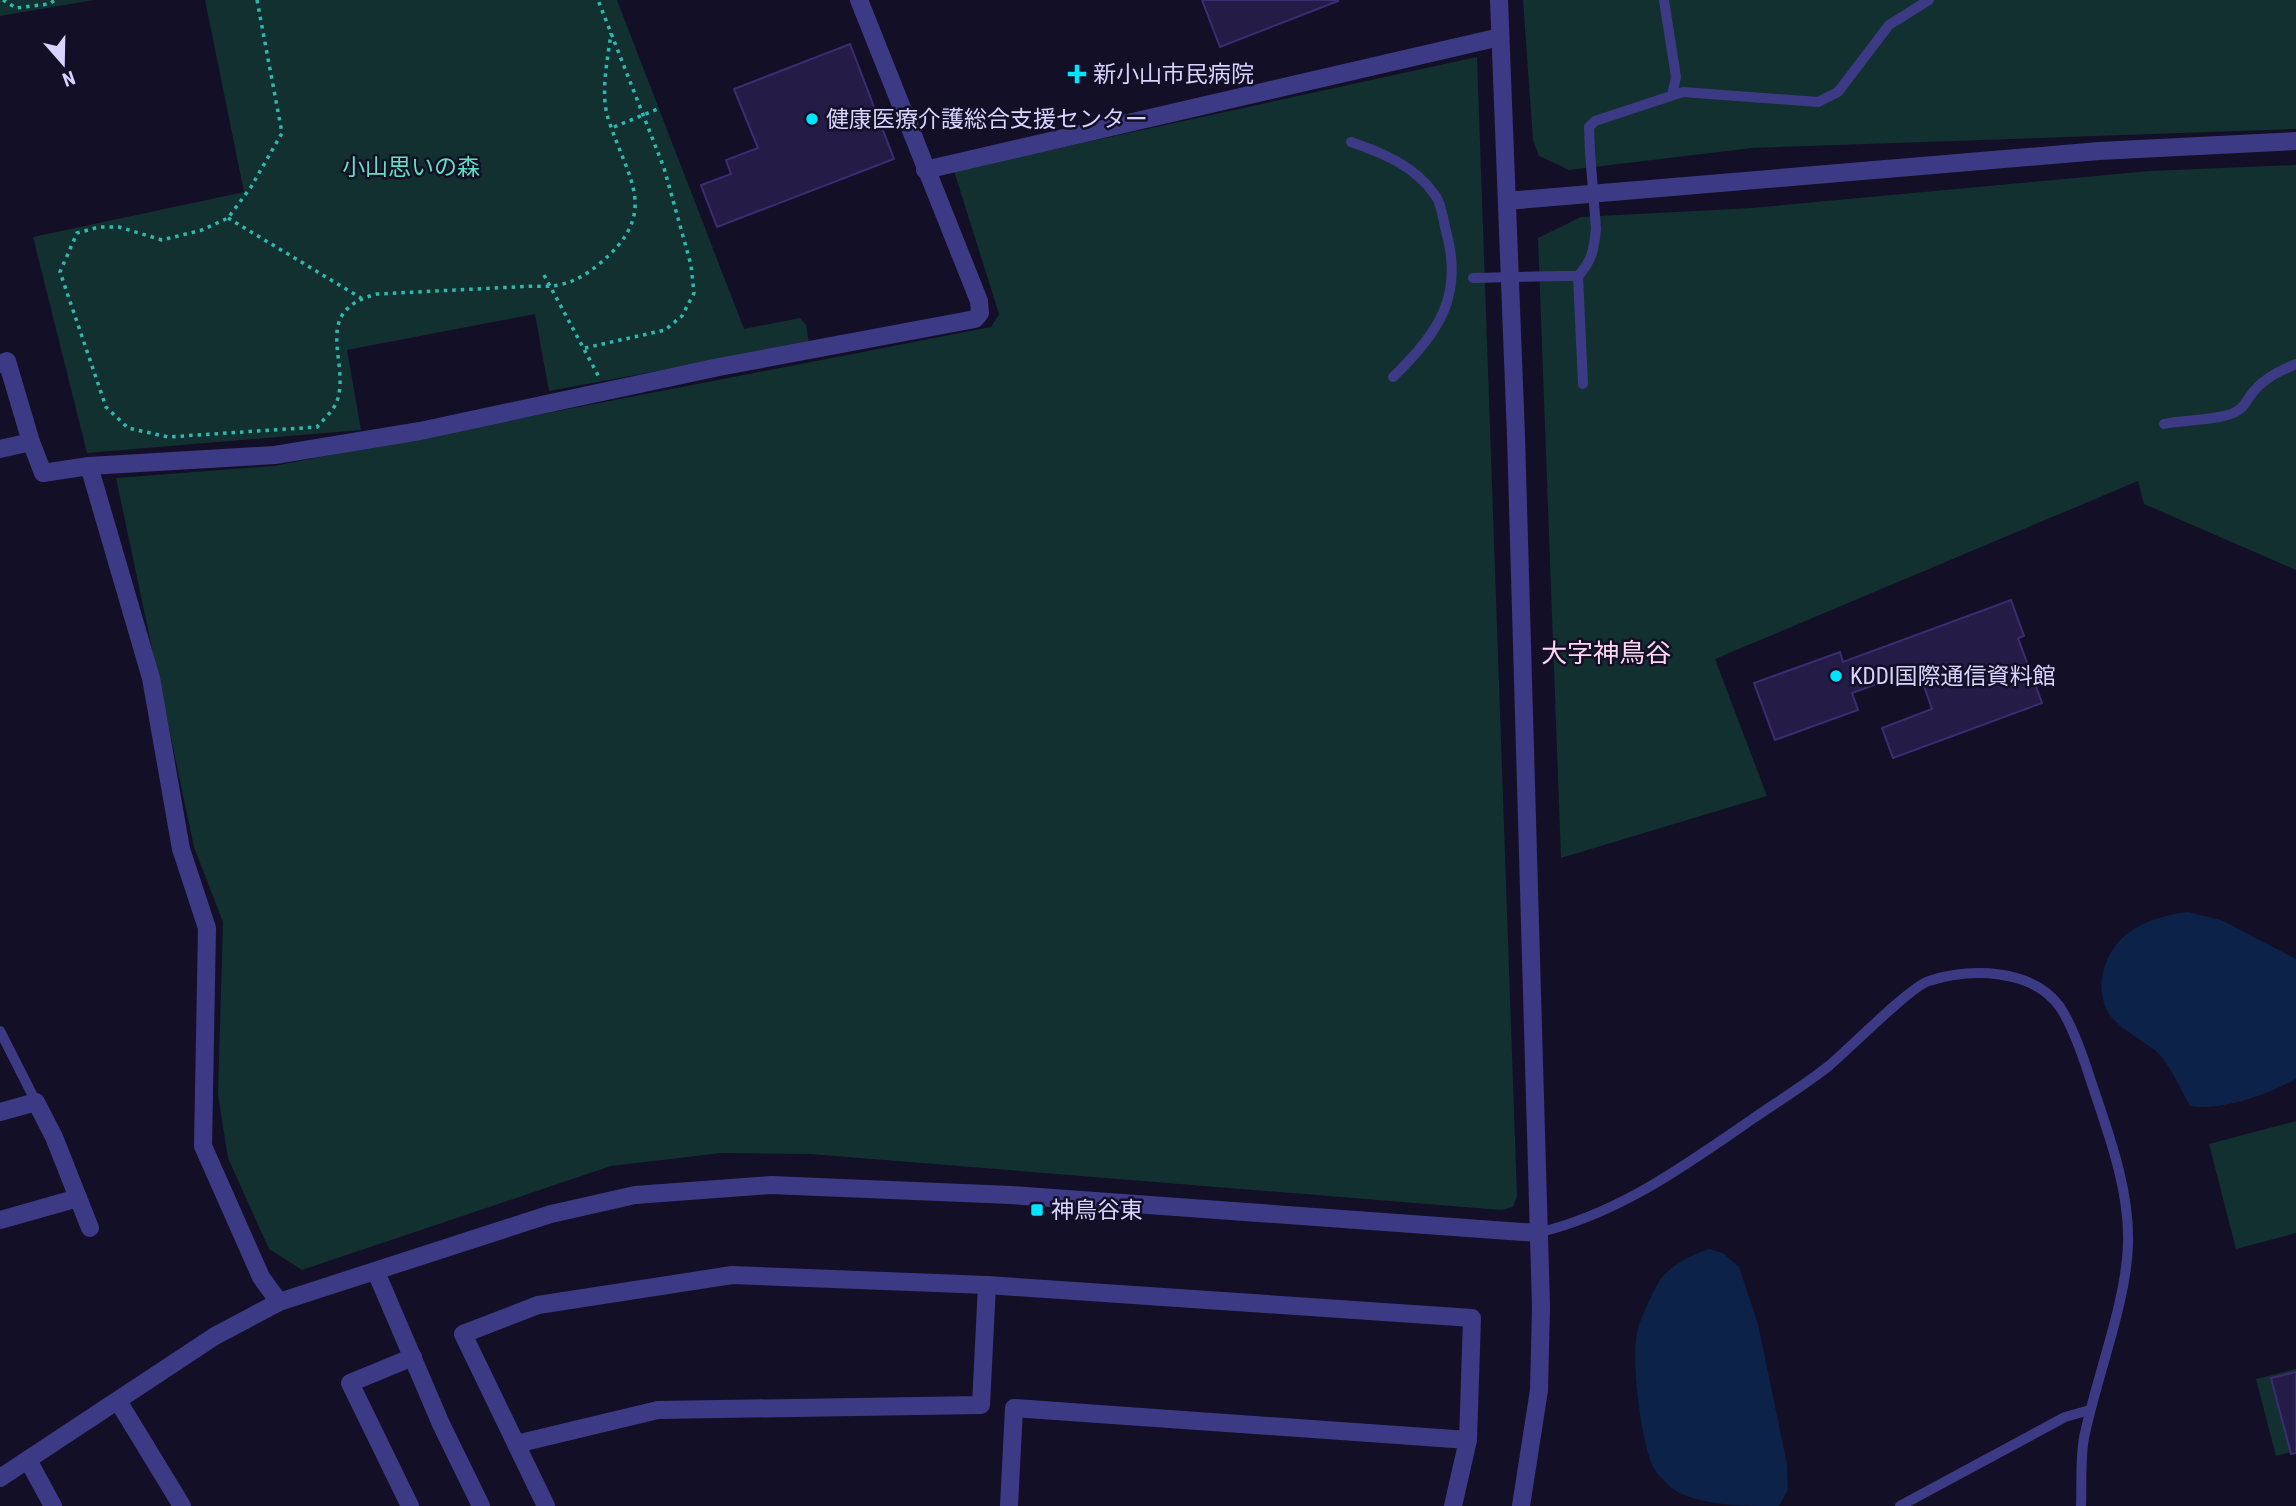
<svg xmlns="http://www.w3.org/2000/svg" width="2296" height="1506" font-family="'Roboto Condensed','Noto Sans JP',sans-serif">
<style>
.green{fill:#12302f}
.water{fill:#0c2248}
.building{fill:#241b47;stroke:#3b2d73;stroke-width:2}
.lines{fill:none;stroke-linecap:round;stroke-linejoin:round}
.path{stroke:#2fb8b0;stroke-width:3.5;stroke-dasharray:3.5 5;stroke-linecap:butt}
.service{stroke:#3d3a85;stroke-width:10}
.minor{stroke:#3d3a85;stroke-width:18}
.tertiary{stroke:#3d3a85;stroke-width:18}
.service-bridge{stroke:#3d3a85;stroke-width:10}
.poi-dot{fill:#00e5ff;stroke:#130f26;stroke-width:2.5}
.labels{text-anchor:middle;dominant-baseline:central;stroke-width:5;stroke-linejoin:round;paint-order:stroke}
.poi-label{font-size:23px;fill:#d9d4ff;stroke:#130f26;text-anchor:start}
.park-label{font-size:23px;fill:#5fe0c0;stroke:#130f26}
.quarter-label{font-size:26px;fill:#ffd6f0;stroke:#130f26}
</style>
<rect width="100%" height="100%" fill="#130f26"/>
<g class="green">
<polygon points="0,0 94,0 0,16"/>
<polygon points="205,0 617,0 744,329 800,318 806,325 809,343 549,391 535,314 347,350 361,430 87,453 33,237 244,192"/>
<polygon points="1523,0 2296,0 2296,129 1752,148 1569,170 1539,156 1533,140"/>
<polygon points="1477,57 1517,1196 1513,1207 1501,1210 810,1154 721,1153 611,1166 302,1270 269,1249 228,1158 218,1095 223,922 194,847 116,478 274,466 991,327 999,314 954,171"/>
<polygon points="2296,165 2296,570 2144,504 2138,481 1715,659 1767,796 1561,858 1538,238 1581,217 1752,208 2149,171"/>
<polygon points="2296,1121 2296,1233 2236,1249 2209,1144"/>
<polygon points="2296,1369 2296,1451 2276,1456 2256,1379"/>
</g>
<g class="water">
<path d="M2188 912 2221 920 2296 959V1079C2266 1095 2224 1111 2190 1106 2181 1090 2172 1069 2160 1055 2145 1040 2122 1032 2109 1014 2103 1005 2100 988 2102 978 2109 934 2146 917 2188 912Z"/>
<path d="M1709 1249 1723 1253 1739 1267 1758 1324 1787 1464 1788 1490 1779 1506C1745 1506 1709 1506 1679 1493 1671 1488 1657 1475 1653 1467 1641 1441 1630 1356 1638 1329 1641 1317 1656 1284 1663 1276 1675 1263 1693 1254 1709 1249Z"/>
</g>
<g class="building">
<polygon points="1202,0 1338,0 1338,1 1220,47"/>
<polygon points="850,44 894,159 717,227 701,185 731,174 726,160 758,148 734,89"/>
<polygon points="2011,600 2024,636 2018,638 2042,703 1893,758 1882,728 1932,709 1918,669 1852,693 1858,710 1775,740 1754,683 1840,652 1843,662"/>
<polygon points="2296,1372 2296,1453 2291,1454 2271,1378"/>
</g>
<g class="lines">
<g class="path">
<polyline points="3,0 16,8 49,4 55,0"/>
<path d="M257 0 282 133 251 187 228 218 202 230 162 240 119 227H99L77 233 60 272 106 407 128 428 168 437 317 427C324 419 334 410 337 401 351 362 309 311 377 294L535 286C561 288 578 281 598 265 662 212 628 181 608 118 600 92 608 58 611 33"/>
<polyline points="614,127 660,108"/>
<polyline points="228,218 361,298"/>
<polyline points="544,275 599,377"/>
<polyline points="585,348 665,330 682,316 694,293 691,265 664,168 598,0"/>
</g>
<g class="service">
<polyline points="1664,0 1676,77 1672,95"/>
<path d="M1351 142C1383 153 1415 166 1435 195 1442 204 1443 220 1446 231 1464 295 1439 333 1393 377"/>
<polyline points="1590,152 1589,127 1595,121 1683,92 1818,102 1838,92 1889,25 1929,0"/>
<path d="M1560 276H1578C1592 261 1594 249 1596 229"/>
<polyline points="1578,276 1583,384"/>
<path d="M2164 424C2185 419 2226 421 2240 409 2246 404 2249 396 2254 391 2266 377 2280 371 2296 364"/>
<polyline points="0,1031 36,1102"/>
<path d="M1537 1233C1618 1214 1683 1167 1751 1120 1777 1102 1805 1085 1830 1065 1849 1049 1911 986 1929 981 1970 968 2032 968 2060 1007 2072 1025 2080 1048 2087 1069 2105 1125 2130 1185 2128 1245 2126 1304 2096 1378 2084 1438 2080 1460 2082 1484 2081 1506"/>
<polyline points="1900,1506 2065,1417 2090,1410"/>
</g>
<g class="minor">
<polyline points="0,364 7,361 31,442"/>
<polyline points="0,449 31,442 43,473 89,466 151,678 181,849 207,928 203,1146 261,1277 279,1302"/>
<polyline points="0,1112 36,1102 54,1137 90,1228"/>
<polyline points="0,1220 78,1198"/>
<polyline points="118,1401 182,1506"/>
<polyline points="516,1444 658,1410 981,1405 987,1285"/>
<polyline points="28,1460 53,1506"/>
<polyline points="410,1506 350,1383 413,1357"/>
<polyline points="546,1506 463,1334 538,1305 732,1275 987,1285 1472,1318 1468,1440 1453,1506"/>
<polyline points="1009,1506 1014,1408 1468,1440"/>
</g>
<g class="tertiary">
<polyline points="1499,0 1516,436 1541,1307 1539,1390 1521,1506"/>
<polyline points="925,170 1500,37"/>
<polyline points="1507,201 2099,151 2296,141"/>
<polyline points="89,466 275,455 420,431 719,367 975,319 980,313 979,301 859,0"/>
<polyline points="376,1272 441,1424 481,1506"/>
<polyline points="0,1478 215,1336 279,1302 551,1214 635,1195 771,1185 1011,1195 1537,1233"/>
</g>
<g class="service-bridge">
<polyline points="1590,152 1596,229"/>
<polyline points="1473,278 1560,276"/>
</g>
</g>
<g class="poi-dot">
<path d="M1073.5 63.5h7v7h7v7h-7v7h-7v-7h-7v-7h7z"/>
<circle cx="812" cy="119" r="7"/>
<circle cx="1836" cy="676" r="7"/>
<rect x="1030" y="1203" width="14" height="14" rx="3.5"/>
</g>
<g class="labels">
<g class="poi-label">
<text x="1093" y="74">新小山市民病院</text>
<text x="826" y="119">健康医療介護総合支援センター</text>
<text x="1850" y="676">KDDI国際通信資料館</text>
<text x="1051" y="1210">神鳥谷東</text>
</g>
<g class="park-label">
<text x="411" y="167">小山思いの森</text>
</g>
<g class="quarter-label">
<text x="1606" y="653">大字神鳥谷</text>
</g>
</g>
<g transform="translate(63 63) rotate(160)" stroke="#130f26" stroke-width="5" paint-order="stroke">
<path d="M0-5L12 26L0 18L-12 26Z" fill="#d9d4ff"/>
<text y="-10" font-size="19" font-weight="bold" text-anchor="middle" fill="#d9d4ff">N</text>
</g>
</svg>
